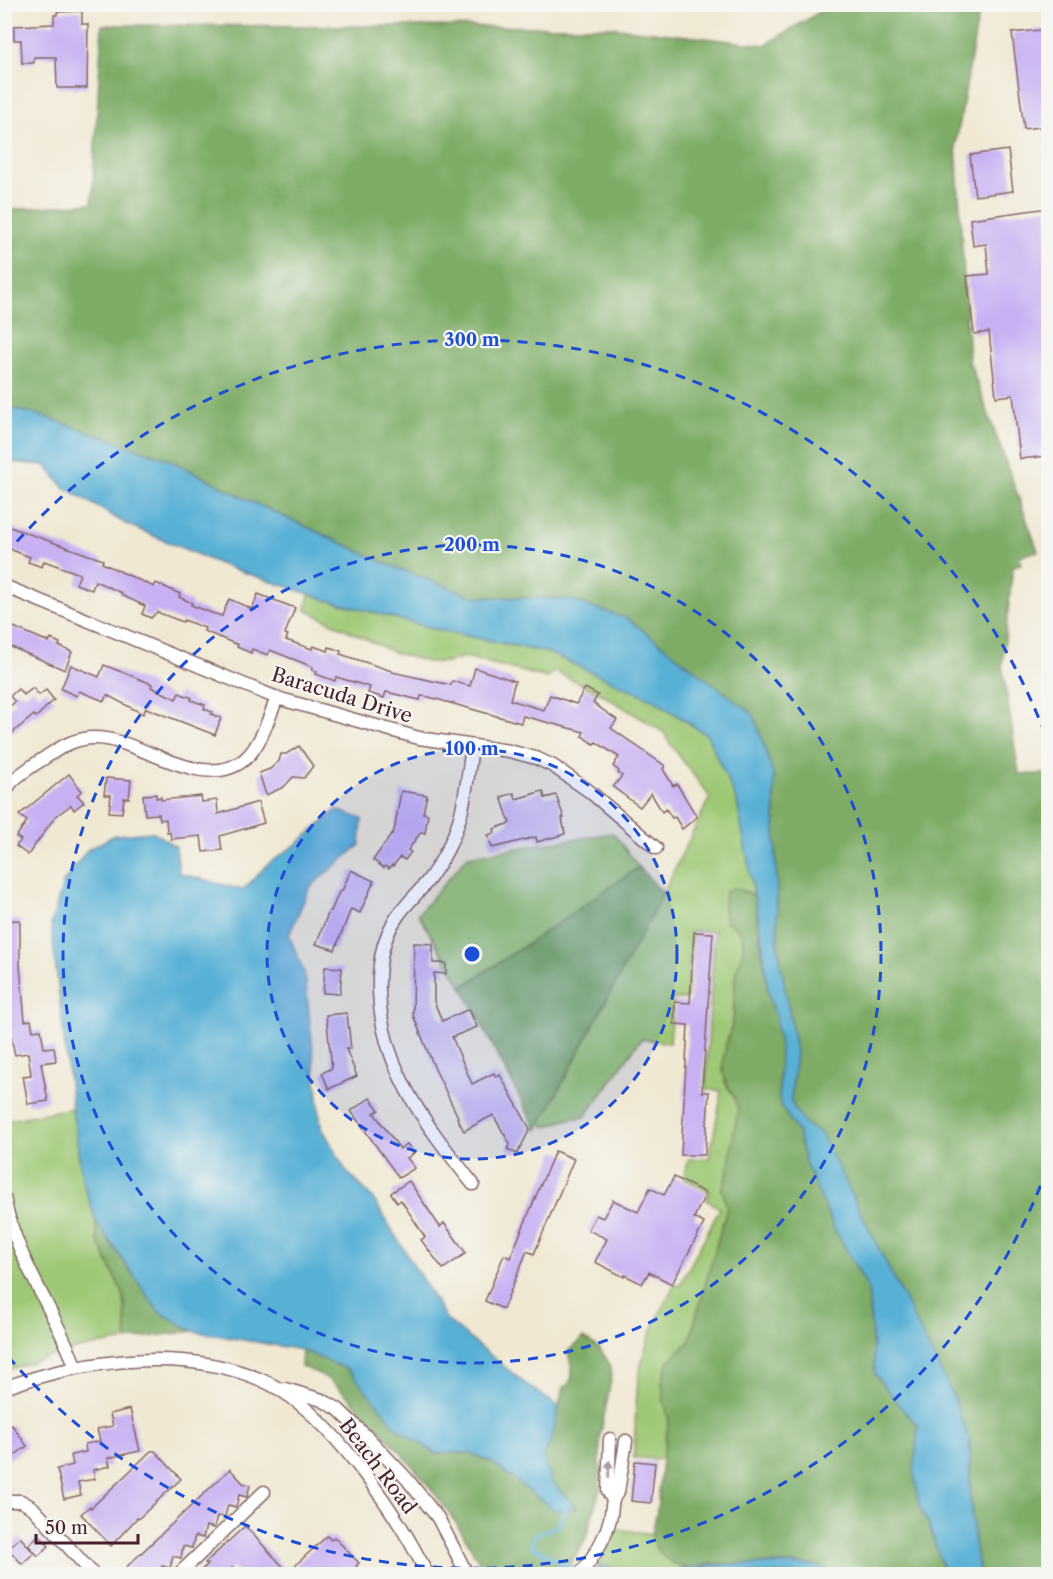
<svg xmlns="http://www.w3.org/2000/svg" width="1053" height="1579" font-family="'Libre Caslon Text',serif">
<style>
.green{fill:#9ec874;stroke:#747450;stroke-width:1.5}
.forest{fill:#7eac66;stroke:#646648;stroke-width:1.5}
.water{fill:#58b0d5;stroke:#516880;stroke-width:1.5}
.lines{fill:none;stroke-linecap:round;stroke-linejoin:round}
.stream{stroke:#58b0d5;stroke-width:4}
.building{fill:#c8b0f3}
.street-casing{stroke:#846566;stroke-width:15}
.street{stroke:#fff;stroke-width:12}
.oneway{fill:#ae9aa0}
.ring{fill:none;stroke:#1d4ed8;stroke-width:3;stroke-dasharray:10 8}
.labels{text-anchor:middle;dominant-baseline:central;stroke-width:4.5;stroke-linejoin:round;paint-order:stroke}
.street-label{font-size:20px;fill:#4a1f2b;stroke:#f6f6f2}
.centre{fill:#1d4ed8;stroke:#f6f6f2;stroke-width:3}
.ring-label{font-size:18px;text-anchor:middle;font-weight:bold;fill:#1d4ed8;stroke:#f6f6f2;stroke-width:4.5;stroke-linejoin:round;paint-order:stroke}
</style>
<rect width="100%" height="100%" fill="#f6f6f2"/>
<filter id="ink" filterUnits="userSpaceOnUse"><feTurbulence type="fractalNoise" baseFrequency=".0167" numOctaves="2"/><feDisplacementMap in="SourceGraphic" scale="12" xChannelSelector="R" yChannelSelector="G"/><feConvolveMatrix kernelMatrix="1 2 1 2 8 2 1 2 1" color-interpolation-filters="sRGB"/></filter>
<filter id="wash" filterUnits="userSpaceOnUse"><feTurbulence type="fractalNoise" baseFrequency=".008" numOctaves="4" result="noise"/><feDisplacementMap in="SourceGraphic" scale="24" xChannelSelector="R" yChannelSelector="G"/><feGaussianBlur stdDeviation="1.35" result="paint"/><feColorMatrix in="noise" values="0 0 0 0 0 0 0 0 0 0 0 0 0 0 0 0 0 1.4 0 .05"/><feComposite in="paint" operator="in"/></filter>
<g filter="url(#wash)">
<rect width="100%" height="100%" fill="#f0e8d3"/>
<g class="green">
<path d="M309 594 435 629 549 653 654 700 707 735 737 801 754 895 744 891 727 922 740 929 743 939V953L735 976 733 1023 726 1044 725 1083 736 1099 738 1109 727 1175 722 1189 727 1208 689 1342 668 1362 663 1396 669 1421 662 1459 634 1458C636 1421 634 1382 646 1347 653 1324 664 1304 675 1284L680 1285 720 1208 706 1200 710 1192 683 1178 689 1159 709 1158 720 1102 721 1091 705 1089 715 931H692L687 999H673L670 1043 641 1039 585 1117 568 1119 546 1127 541 1124 663 893 710 797 668 741 665 733 600 693 554 671 548 678 465 657 447 662H428L395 653 306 610Z"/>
<polygon points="613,833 639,867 529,943 462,987 418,914 468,856"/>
<path d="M72 1108 83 1182 96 1221 97 1239 124 1296 127 1340C85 1346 44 1357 5 1371L4 1121Z"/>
<path d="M617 1529 652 1534C657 1554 672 1563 690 1569 673 1571 653 1577 636 1574 623 1573 611 1568 598 1566Z"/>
</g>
<g class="forest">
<polygon points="831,5 980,5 956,144 969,361 1038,551 1020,556 1021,564 1013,566 1002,665 1019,774 1048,774 1048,1574 981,1574 976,1557 970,1497 970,1441 887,1265 821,1133 806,1125 795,1110 791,1100 796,1052 778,946 774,777 568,599 475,597 389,565 246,499 170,460 39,415 5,407 5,210 92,203 102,25 610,27 765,45"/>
<polygon points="639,867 663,893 537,1131 462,987 529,943"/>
<path d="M734 888 754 895 768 991 775 1015 780 1046 779 1097 783 1109 798 1133 805 1162 835 1230 868 1288 870 1320 903 1410 918 1425 919 1506 929 1525 945 1574H836L814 1565 778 1564H709L690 1569 673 1563 664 1558 655 1546 652 1534 657 1511 662 1459 669 1421 663 1396 662 1381 668 1362 689 1342 727 1208 722 1189 727 1175 738 1109C736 1094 724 1086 723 1071 722 1055 728 1040 732 1025 736 1011 734 994 735 979 736 966 743 956 743 943 742 923 730 930 725 918 722 911 725 898 725 891Z"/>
<polygon points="96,1221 158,1311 192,1331 127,1340 124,1296 97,1239"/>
<path d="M583 1338C598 1345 610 1358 612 1375L600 1437V1489L585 1541 564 1574H485C457 1515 412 1462 366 1416 354 1403 341 1388 326 1378 319 1373 309 1370 301 1366L302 1350 349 1370 397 1428 435 1453H470L491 1462 556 1511 576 1507 552 1482 543 1457 551 1440 563 1387C578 1381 570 1364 568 1351Z"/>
</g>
<g class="water">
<polygon points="5,407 39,415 170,460 246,499 389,565 475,597 568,599 628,619 754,715 774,777 778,946 796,1052 791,1100 795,1110 806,1125 821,1133 954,1398 970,1441 970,1497 976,1557 981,1574 945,1574 929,1525 919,1506 914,1472 918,1425 903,1410 875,1374 868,1288 835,1230 805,1162 798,1133 783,1109 779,1097 780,1046 775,1015 768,991 761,934 737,801 707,735 654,700 549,653 435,629 327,600 222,565 126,524 64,487 45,465 5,462"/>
<polygon points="337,810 362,819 360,845 310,887 289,935 305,975 321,1126 346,1171 372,1197 447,1320 522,1381 559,1407 551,1441 543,1457 552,1482 576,1508 556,1511 491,1462 470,1453 435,1453 397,1428 349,1370 302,1350 192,1331 158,1311 96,1221 83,1182 72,1108 51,924 63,883 87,850 115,835 154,832 176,847 179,873 243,890 268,864 298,843"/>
<polygon points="742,1564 814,1565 836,1574 655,1574 710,1565"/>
<polygon points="598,1566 619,1569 636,1574 592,1574"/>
</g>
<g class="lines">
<polyline class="stream" points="565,1509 559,1525 535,1535 531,1545 566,1567 600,1574"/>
</g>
<g id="blocks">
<g class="building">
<polygon points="82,11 82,24 88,24 87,88 57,88 56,57 34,57 34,63 22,63 21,40 14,40 14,26 54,24 54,15 57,15 57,12"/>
<polygon points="1048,29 1048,126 1024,129 1012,33"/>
<polygon points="1008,150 1013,191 975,196 970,155"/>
<polygon points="1048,208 1048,456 1020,459 1013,395 996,397 989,332 974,334 967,276 989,274 986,244 973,246 970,219"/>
<polygon points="4,525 103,560 102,563 154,587 156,583 180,594 179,597 192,603 191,605 212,613 222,616 229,599 252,609 258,594 295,608 285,634 288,635 286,640 312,649 313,646 328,651 329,647 341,651 340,654 392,671 392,672 451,685 452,681 470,686 475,668 515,681 510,700 544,710 550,695 576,704 585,688 598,695 593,703 617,720 611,728 665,766 663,769 673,786 677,784 697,817 682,829 675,817 672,818 666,809 662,812 651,793 640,807 613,787 622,776 618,773 619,771 613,766 619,757 596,742 594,744 582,736 584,732 523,716 521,723 429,697 421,696 420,700 386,692 384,698 368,693 370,687 336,677 335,681 316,674 317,671 312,670 313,667 270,650 268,655 252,649 251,653 237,647 238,645 204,631 205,628 184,620 183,622 157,612 151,618 142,614 145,606 121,595 122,593 95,581 92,590 76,584 80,574 44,561 42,567 28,562 30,557 4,547"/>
<polygon points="4,623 49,642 51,639 60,643 59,646 72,652 65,670 4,644"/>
<polygon points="71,665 99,677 104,665 152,684 151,687 176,699 179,693 192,698 191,700 205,705 204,709 212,712 211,714 221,718 215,735 146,708 143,714 107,695 104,701 79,691 77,696 61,689"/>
<polygon points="33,688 39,695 46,690 54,700 36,717 34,715 12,733 4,724 4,711 15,702 10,696 18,689 24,695"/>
<polygon points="299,746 313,766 304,778 293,777 284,787 266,795 259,773 270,769 279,761 281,754 286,754"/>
<polygon points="69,774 82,791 77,795 84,802 74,810 71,805 55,817 28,855 16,846 21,840 16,837 27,821 19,815"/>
<polygon points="106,778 131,780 129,798 124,798 122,813 109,812 111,795 104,795"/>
<polygon points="401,791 427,795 423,813 428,814 425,833 421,832 408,850 411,852 405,860 400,857 393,866 392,865 389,869 385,866 384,868 373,860 394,831"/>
<polygon points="543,791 545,798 556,795 564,818 562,818 565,834 537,842 536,837 492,848 488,835 495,833 494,829 510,823 501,797 514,793 516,799"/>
<polygon points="156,794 156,798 161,797 161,800 201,796 202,802 217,800 218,814 258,802 264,823 220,836 222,850 203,852 201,836 171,839 170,832 167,832 166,819 160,820 159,814 145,815 143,795"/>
<polygon points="351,870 374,881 360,913 351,909 335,950 316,944 329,911 331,911 340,890 342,891"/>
<polygon points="20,920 20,966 25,1021 31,1020 33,1031 41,1030 44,1048 54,1047 56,1061 41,1063 48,1101 28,1104 23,1076 31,1075 28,1053 15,1055 4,1006 4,921"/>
<polygon points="694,932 713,933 702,1092 709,1092 705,1155 681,1155 688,1025 674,1024 675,1002 690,1003"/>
<polygon points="414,943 433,944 433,963 446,963 446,974 434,973 434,1001 442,1021 469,1009 477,1027 452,1037 472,1084 494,1073 496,1077 500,1075 530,1129 517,1154 507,1149 510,1144 493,1115 464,1131 457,1118 458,1117 435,1069 413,1015"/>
<polygon points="325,967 342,968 340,994 323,993"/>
<polygon points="347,1013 351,1049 346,1049 357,1076 329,1089 322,1073 332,1068 326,1015"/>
<polygon points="370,1098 379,1110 374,1113 400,1149 407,1144 414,1153 407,1158 415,1168 399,1178 351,1111"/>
<polygon points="555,1151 574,1159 534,1254 527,1251 503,1309 485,1301 504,1255 510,1258"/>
<polygon points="674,1177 706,1193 694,1218 704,1223 672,1284 649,1272 642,1284 625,1275 624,1277 595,1262 607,1239 588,1230 596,1215 603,1218 613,1200 638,1212 650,1188 664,1195"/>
<polygon points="409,1181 440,1227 444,1223 466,1253 443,1269 421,1240 425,1237 401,1200 397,1203 391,1193"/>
<polygon points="130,1409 140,1451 108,1458 110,1466 93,1470 95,1479 78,1482 81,1495 64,1499 57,1469 73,1465 71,1455 86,1452 85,1444 100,1441 97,1429 113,1426 110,1414"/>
<polygon points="12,1425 27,1446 4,1463 4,1430"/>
<polygon points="151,1451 155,1451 181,1479 138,1519 137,1518 111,1546 81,1514 90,1506 91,1508"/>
<polygon points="635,1461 655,1463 651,1503 631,1501"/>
<polygon points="230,1469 243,1483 250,1485 247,1497 239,1495 236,1507 228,1505 225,1517 217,1516 214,1528 206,1526 203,1538 195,1536 192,1548 183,1546 181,1558 173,1556 170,1568 162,1566 160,1575 118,1575"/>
<polygon points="245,1526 288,1572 327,1536 331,1540 334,1537 359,1563 356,1566 363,1575 240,1575 233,1567 224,1575 196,1575 208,1564 205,1563"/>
<polygon points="39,1535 49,1546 38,1556 28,1545"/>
<polygon points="20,1537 34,1553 22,1564 8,1549"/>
</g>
</g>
</g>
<g filter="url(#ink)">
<use href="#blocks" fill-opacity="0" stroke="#846566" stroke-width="1.5"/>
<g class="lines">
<g class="street-casing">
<g id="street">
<polyline points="4,586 277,698 419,738 509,751 536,758 553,766 589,791 656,848"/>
<path d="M472 746C465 798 463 831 432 875 422 890 407 902 397 917 382 939 378 965 379 991 381 1069 427 1126 473 1184"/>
<path d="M4 797C6 793 7 788 10 784 16 776 37 763 46 757 62 746 77 737 97 738 141 739 203 794 245 759 261 745 269 717 277 698"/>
<path d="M4 1198C16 1259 55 1311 76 1368"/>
<path d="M4 1388C84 1359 191 1345 270 1384 329 1413 399 1516 427 1574"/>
<polyline points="285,1389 322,1400 338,1409 368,1438 407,1479 438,1518 467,1574"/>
<polyline points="610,1439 608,1491 612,1498"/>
<polyline points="4,1501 21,1501 33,1508 93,1574"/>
<polyline points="179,1574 264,1492"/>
<path d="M580 1574C593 1558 605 1540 610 1519 613 1508 610 1500 618 1492L626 1441"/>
</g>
</g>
<use href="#street" class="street"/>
</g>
<defs><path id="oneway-solid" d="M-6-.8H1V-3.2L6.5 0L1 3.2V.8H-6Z" transform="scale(1.5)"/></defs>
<use class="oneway" href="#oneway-solid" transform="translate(609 1469) rotate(-89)"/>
</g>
<circle cx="472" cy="954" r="205" fill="#1d4ed8" fill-opacity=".12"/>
<g class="ring">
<circle cx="472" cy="954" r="205"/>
<circle cx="472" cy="954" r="409"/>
<path d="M1047 1169A614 614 0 0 1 5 1353M5 555A614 614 0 0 1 1047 739"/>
</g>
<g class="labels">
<g class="street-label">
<text transform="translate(342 695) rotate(17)">Baracuda Drive</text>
<text transform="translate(378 1466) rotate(53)">Beach Road</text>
</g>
</g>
<circle cx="472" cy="954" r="9" class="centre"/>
<g class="ring-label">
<text x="472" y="346">300 m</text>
<text x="472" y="551">200 m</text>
<text x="472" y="755">100 m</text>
</g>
<rect width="1053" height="1579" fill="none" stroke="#f6f6f2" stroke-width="24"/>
<path d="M36 1534v9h102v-9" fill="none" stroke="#4a1f2b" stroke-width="3"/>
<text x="45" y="1534" font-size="18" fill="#4a1f2b" stroke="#f6f6f2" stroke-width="4.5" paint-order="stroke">50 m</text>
</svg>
